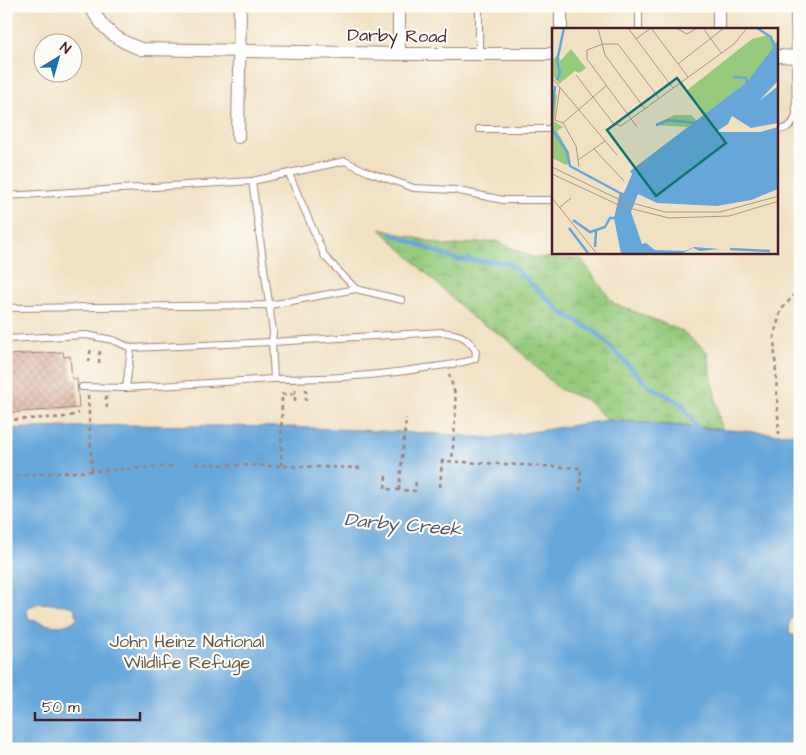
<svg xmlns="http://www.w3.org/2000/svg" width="806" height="755" font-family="'Architects Daughter',sans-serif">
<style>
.wetland{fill:url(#wetland-marsh);stroke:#707554}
.park{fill:url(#park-crowns);stroke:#707554}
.water{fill:#66a6d9;stroke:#586282;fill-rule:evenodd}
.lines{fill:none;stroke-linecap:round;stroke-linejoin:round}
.stream{stroke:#66a6d9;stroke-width:4.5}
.building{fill:url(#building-cross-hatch)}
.lane-casing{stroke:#9e8077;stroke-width:8}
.street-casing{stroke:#9e8077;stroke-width:14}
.path{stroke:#9e8077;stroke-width:2.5;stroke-dasharray:4 4;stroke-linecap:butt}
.lane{stroke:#fff;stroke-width:6}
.street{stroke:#fff;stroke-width:12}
.labels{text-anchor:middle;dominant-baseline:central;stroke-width:4.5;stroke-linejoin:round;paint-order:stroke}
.street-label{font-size:18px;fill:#4a1f2b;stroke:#fdfcf7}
.park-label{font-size:18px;fill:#655b48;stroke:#fdfcf7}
.water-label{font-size:19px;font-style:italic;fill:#555571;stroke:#fdfcf7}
.inset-river{fill:none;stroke:#66a6d9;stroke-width:2.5}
.inset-road{fill:none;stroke:#ae9386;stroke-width:1}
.view{fill:#0f766e;fill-opacity:0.15;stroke:#0f766e;stroke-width:2.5}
.inset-edge{fill:none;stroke:#4a1f2b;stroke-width:2.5}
</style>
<defs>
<pattern id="wetland-marsh" width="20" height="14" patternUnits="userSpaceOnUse" patternTransform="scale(1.25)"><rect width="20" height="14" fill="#96cb7d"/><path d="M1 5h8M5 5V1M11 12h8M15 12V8" fill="none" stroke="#83ae6c"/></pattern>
<pattern id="park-crowns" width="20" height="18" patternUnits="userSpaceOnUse" patternTransform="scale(1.25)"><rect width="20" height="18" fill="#96cb7d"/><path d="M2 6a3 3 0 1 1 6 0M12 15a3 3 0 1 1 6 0" fill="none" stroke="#83ae6c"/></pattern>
<pattern id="building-cross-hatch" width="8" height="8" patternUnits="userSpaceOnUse" patternTransform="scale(1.25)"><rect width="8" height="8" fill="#daaa96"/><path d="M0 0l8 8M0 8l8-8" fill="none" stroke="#b38a7b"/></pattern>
</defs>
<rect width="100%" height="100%" fill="#fdfcf7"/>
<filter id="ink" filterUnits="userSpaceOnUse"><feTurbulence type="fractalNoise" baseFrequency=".02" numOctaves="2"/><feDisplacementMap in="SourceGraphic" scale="10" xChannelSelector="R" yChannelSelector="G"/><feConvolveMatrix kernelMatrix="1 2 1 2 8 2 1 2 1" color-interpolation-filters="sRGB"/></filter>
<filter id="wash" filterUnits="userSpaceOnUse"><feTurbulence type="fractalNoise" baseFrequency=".0096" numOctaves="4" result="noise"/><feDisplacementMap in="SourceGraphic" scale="20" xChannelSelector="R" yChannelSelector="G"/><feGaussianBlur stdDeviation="1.12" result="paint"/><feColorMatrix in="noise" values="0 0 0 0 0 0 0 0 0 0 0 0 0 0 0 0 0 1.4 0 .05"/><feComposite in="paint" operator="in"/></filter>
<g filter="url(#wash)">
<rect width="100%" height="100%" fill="#f1e1c3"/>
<polygon class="wetland" points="380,229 448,246 496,241 531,257 581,259 613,303 682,331 707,352 721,429 607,420 587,400 559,389 506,338 473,318"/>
<polygon class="park" points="800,261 800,433 797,433 800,264"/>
<path class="water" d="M607 420 779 434 800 433V617L790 619 789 634 800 637V749H6V429L128 425 290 427 425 433 492 438ZM39 603 66 605 75 608 77 618C63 632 44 624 28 618L27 608Z"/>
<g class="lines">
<polyline class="stream" points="392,234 454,259 509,263 564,314 596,332 648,385 682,404 697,428 698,434"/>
</g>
<g id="blocks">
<polygon class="building" points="63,352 64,357 70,356 72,379 77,379 79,408 6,413 6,355"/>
</g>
</g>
<g filter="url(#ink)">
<use href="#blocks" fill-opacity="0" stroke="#9e8077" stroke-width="1"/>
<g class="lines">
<g class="lane-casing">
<g id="lane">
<polyline points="639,29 639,6"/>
<polyline points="479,55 479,6"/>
<polyline points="479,129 554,129"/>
<path d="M777 130C788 129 793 125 796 115L794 6"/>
<polyline points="289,174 325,257 356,289"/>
<polyline points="252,181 345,161 368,172 414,188 454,190 503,200 554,200"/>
<path d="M6 196 252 181 273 332 272 342 442 332C459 334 467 336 476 351L475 359C459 364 442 366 425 368 375 376 324 379 274 379"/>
<polyline points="6,307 17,308 270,305 356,289 402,300"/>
<polyline points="6,339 86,335 113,340 131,348 272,342 274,379 126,388 131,348"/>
<polyline points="82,387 126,388"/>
</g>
</g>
<g class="street-casing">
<g id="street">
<path d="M90 6C103 30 116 40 141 49L399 54H554"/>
<polyline points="561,29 561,6"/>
<polyline points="719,29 719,6"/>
<polyline points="399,54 399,6"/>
<polyline points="777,56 800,57"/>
<polyline points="238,137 240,6"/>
</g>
</g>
<g class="path">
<polyline points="89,362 91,346"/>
<polyline points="99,363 100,347"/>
<polyline points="449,374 455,394 456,407 452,461"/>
<polyline points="295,389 295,405"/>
<polyline points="306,389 306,405"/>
<polyline points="88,395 92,471"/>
<polyline points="106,396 107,410"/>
<polyline points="6,420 67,417 79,413"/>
<polyline points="779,435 774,336 781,310 800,288"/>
<polyline points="196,464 364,468"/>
<polyline points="281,466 282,394 295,394"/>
<polyline points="8,476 173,466"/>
<polyline points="386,476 385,489 415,491 416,479"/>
<polyline points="440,487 442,461 581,468 580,495"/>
<polyline points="399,490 406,418"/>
<polyline points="799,617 800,617"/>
</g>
<use href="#lane" class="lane"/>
<use href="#street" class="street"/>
</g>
</g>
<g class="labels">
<g class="street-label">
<text transform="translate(397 36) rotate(1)">Darby Road</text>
</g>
<g class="park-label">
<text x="187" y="641">John Heinz National<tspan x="187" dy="21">Wildlife Refuge</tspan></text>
</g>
<g class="water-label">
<text transform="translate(403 525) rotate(5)">Darby Creek</text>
</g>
</g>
<g transform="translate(552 28)">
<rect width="226" height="226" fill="#f1e1c3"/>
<path d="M122 87H139L145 93 135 99 103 97Z" fill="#96cb7d"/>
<path d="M216 7 225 15 212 35 195 54 152 88 134 63 200 11ZM19 21 34 40 27 45 23 43 7 56 0 47 1 31 5 28 9 32ZM0 66 5 67 2 93 11 99 5 103 17 124 18 136 14 137 0 130Z" fill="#96cb7d"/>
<path d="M144 59a7 7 0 1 1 14 0a7 7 0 1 1-14 0Z" fill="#96cb7d"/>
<path d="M226 13V53L207 73 226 58V95L199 100 180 88 176 96 164 104H208L226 99V161L199 172 165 178 105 175 86 166 79 184 90 216 94 215 103 222 133 223 142 219 168 221 148 223 141 220 131 225 69 226 62 190 68 164 72 165 80 146 78 143 195 54Z" fill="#66a6d9"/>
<path class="inset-river" d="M205 0 219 9 222 19M181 49 194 50 195 55M5 52 8 45 5 33 12 0M0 87 3 58M104 97 116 92 144 95M0 101 15 124 18 138 68 165M21 192 38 204 53 199 58 190H63M17 200 36 225M43 219 44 203M178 221 218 223"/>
<path class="inset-road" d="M46 0 53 27 93 81M76 0 121 60M99 0 136 49M124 0 135 6 145 0M151 0 169 25M84 11 99 0M126 36 172 0M24 47 61 95 69 98 182 16 195 0M0 50 65 127M8 59 3 92 11 95M11 95 54 58M11 95 24 118 27 139M85 99 35 31V22L51 16H66L107 70M42 121 72 153M26 132 53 113M0 139 66 171 113 184H168L227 168M0 146 69 178 117 190 177 188 227 173M0 170 45 226M7 180 19 170M148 226H212"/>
<path class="view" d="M125 50 174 115 104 168 55 102Z"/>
<rect width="226" height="226" class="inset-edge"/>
</g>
<rect width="806" height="755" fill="none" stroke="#fdfcf7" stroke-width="25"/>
<g transform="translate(58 58) rotate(37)"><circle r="24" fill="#fdfcf7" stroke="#b5a4a5"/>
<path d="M0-4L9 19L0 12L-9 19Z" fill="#1f6fb2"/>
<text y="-8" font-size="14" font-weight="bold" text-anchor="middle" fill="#4a1f2b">N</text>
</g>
<path d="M35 712v8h105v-8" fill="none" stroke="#4a1f2b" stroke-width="2.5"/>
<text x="42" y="712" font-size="15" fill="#4a1f2b" stroke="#fdfcf7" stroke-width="4" paint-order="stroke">50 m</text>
</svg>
